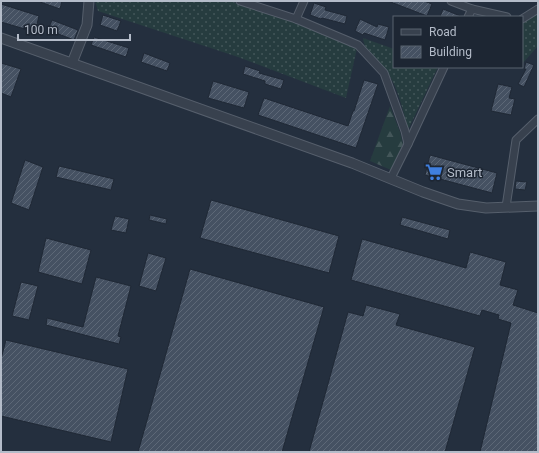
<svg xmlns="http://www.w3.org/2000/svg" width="539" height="453" font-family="Roboto,sans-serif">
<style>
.grass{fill:url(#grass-dots)}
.forest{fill:url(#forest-firs)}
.building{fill:url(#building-hatch);stroke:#1f2835}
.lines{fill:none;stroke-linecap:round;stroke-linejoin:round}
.minor-casing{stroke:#565f6c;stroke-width:9}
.tertiary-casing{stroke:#565f6c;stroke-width:11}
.minor{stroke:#38414e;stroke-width:7}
.tertiary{stroke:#38414e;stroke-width:9}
.labels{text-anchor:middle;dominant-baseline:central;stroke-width:3;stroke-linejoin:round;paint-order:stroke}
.poi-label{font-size:13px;fill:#b4bcc9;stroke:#1d2633;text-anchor:start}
</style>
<defs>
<pattern id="grass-dots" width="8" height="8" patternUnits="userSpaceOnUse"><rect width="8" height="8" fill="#263c3f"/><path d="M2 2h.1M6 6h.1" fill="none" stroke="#435659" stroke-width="1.8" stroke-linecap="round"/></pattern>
<pattern id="forest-firs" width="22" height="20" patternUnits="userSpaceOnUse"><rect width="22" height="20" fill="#263c3f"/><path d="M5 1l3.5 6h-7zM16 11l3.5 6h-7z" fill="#435659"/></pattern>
<pattern id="building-hatch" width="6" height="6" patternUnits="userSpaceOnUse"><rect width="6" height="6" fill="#455162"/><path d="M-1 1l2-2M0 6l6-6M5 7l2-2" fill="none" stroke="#5d6877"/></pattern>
</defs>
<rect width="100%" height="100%" fill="#242f3e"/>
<g class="grass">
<polygon points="95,1 230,1 296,22 357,48 346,98 238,57 98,11"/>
<polygon points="538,14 538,46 522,64 522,23"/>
<path d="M363 38 394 49V67H438L408 130C403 110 398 87 386 70 378 59 364 52 363 38Z"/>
</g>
<polygon class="forest" points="390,106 400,132 403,144 391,170 370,161"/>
<g class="building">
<polygon points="40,1 62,1 60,9 40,2"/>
<polygon points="388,1 424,1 432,4 427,16"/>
<polygon points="314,3 326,7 325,10 347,16 345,24 322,18 321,19 310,15"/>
<polygon points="1,4 39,16 35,32 1,22"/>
<polygon points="443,9 463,17 440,17"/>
<polygon points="103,15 121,21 117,31 100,25"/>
<polygon points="360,19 377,27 378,24 389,27 385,40 364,33 363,35 355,31"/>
<polygon points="52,20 78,30 74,40 48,30"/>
<polygon points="94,37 129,48 126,57 91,45"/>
<polygon points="144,53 170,63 167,71 141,62"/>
<polygon points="526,62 534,65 524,87 518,84 526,69 524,69"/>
<polygon points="1,63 21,69 11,97 1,93"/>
<polygon points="245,66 260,71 259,73 284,80 281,89 265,84 265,81 243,74"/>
<polygon points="364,80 378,84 356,148 258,115 264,98 348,126 353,111 354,111"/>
<polygon points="213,81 249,92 244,108 208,98"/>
<polygon points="498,84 512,87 509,98 515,99 511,115 491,111"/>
<polygon points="430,155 497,173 492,193 425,175"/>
<polygon points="25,160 43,167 29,210 11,203"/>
<polygon points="59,166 114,179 111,190 56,177"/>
<polygon points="516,181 527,182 525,190 515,189"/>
<polygon points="211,200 339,236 329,273 200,238"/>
<polygon points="150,215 167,219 166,224 149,220"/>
<polygon points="115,216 129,219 126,233 111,230"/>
<polygon points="402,217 450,230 448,239 400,225"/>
<polygon points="46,238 91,250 82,284 38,272"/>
<polygon points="362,239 466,268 470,252 506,262 500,285 518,290 513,305 538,313 538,452 480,452 511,323 498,319 499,315 482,310 480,316 351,280"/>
<polygon points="148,253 166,258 156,291 139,286"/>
<polygon points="190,269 324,307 282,452 138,452"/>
<polygon points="96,277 131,286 118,336 121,337 119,344 46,325 47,318 83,327"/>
<polygon points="21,282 38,286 29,320 12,316"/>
<polygon points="366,305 400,314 396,325 475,347 445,452 309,452 348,312 363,316"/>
<polygon points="6,340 128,369 111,442 1,416 1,359"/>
</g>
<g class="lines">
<g class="minor-casing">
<g id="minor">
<polyline points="240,1 296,19 358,45 384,73 405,131 408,144 391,178"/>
<polyline points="451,1 472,9 507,17"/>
<polyline points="468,17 472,9"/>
<polyline points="296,19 304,1"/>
<polyline points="522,19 538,9"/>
<polyline points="408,144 444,67"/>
<polyline points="506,207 516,140 538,119"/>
</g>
</g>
<g class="tertiary-casing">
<g id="tertiary">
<polyline points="1,38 352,163 423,192 458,204 486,208 538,206"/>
<polyline points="72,63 87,25 89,1"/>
</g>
</g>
<use href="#minor" class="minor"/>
<use href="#tertiary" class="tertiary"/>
</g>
<defs>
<g id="supermarket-bare" transform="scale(1.38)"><path d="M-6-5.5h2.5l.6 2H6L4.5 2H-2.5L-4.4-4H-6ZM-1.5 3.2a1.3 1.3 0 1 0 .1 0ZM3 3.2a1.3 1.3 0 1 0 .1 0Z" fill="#3f7fe0" stroke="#1d2633" stroke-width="2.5" paint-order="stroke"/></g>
</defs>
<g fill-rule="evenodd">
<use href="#supermarket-bare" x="434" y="172"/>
</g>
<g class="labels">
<g class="poi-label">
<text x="447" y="172">Smart</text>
</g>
</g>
<rect width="539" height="453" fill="none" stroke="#b4bcc9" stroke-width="4"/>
<rect x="393" y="16" width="130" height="52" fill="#1d2633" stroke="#59626f"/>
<rect x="401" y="29" width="20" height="6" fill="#38414e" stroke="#59626f"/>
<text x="429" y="36" font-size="12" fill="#b4bcc9">Road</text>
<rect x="401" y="46" width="20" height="12" fill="url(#building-hatch)" stroke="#59626f"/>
<text x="429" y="56" font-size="12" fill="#b4bcc9">Building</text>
<path d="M18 34v6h112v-6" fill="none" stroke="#b4bcc9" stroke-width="2"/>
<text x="24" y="34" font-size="12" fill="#b4bcc9" stroke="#1d2633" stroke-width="3" paint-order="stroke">100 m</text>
</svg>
